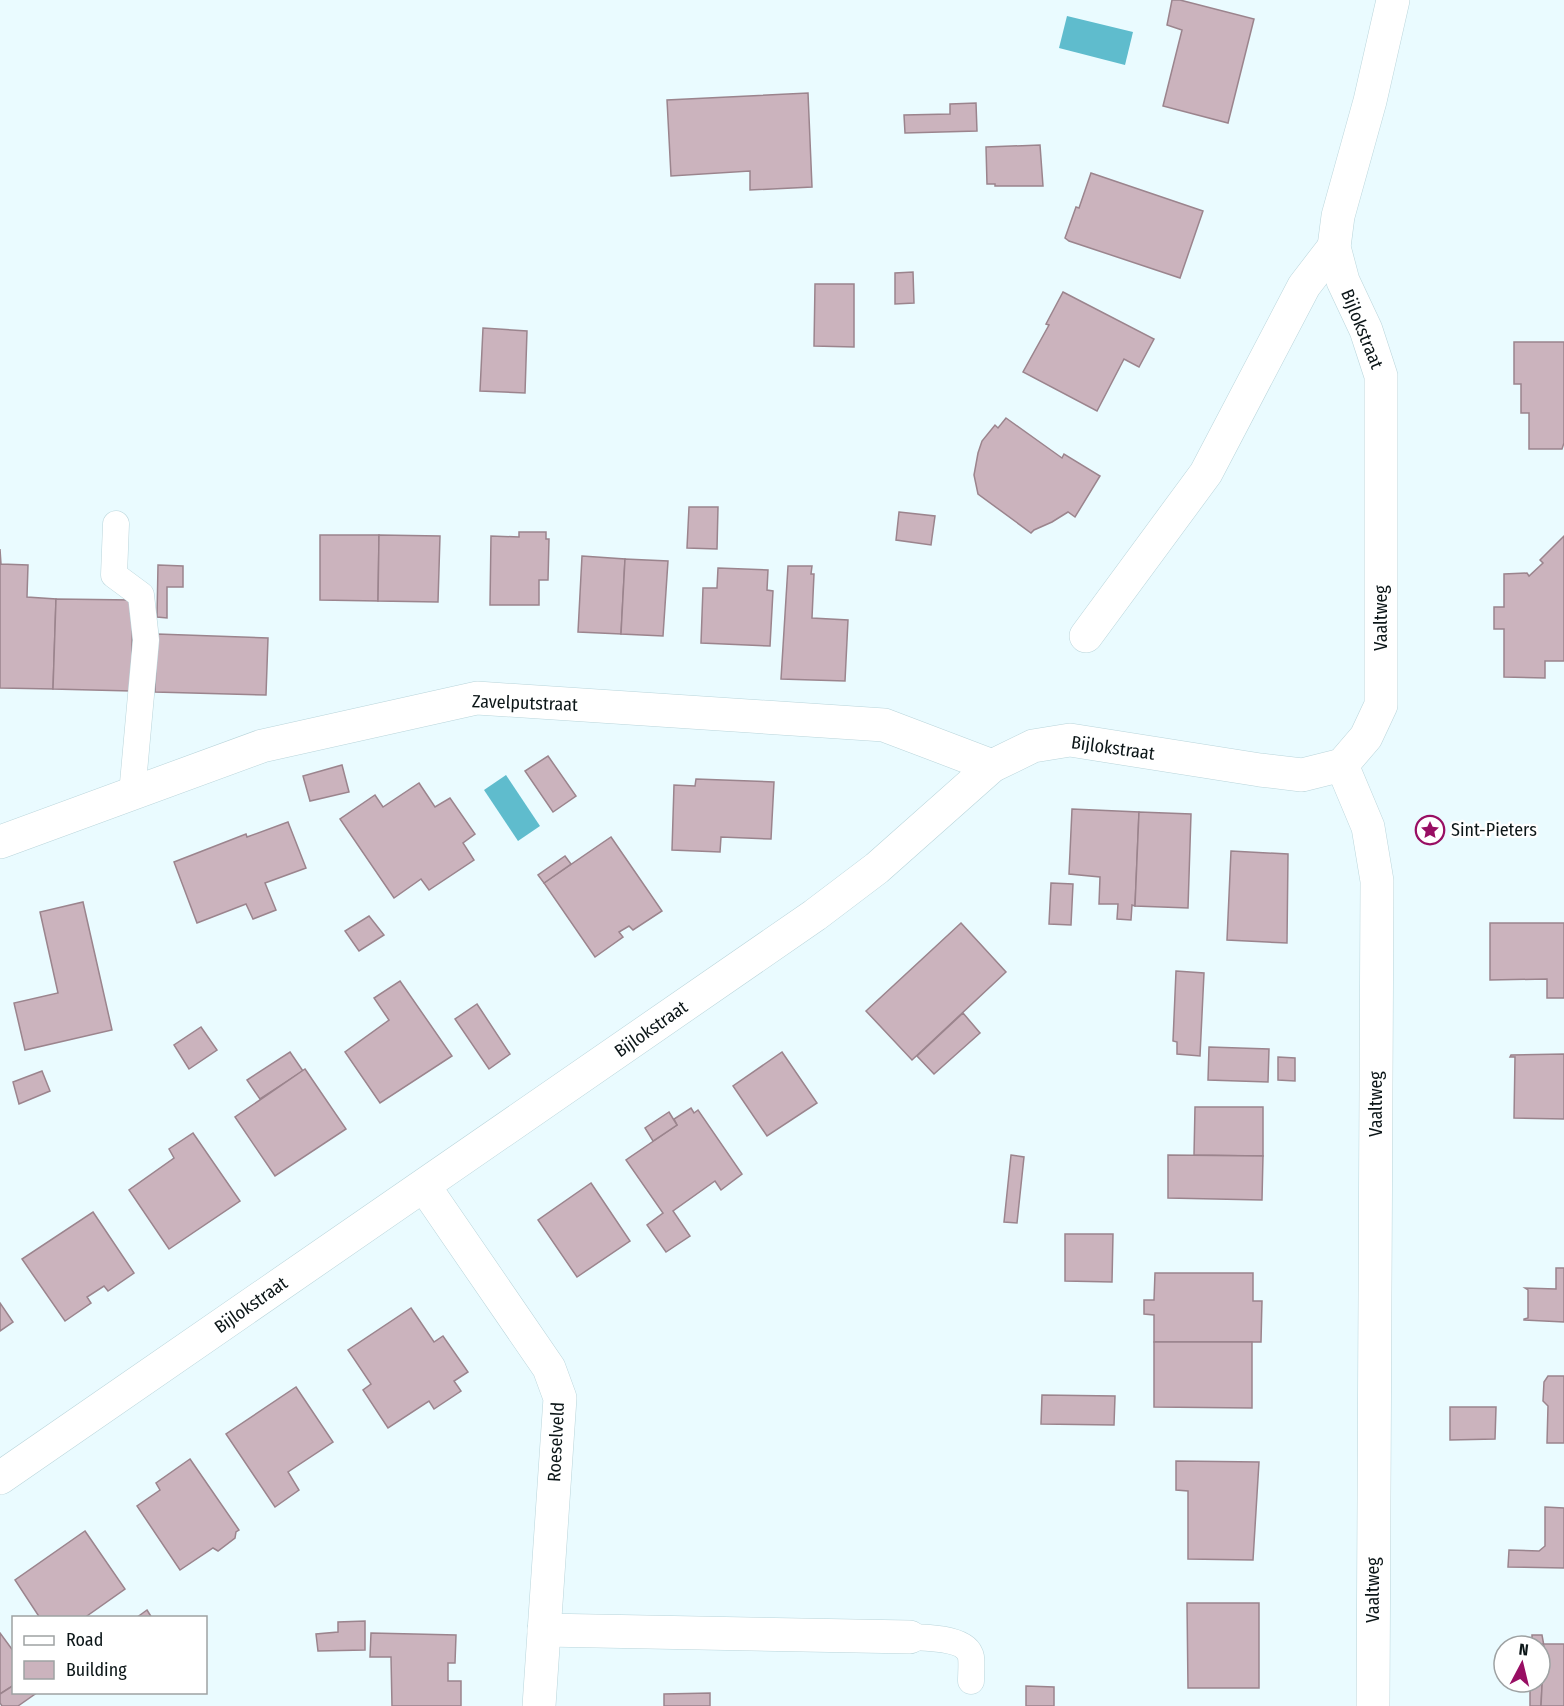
<svg xmlns="http://www.w3.org/2000/svg" width="1564" height="1706" font-family="'Fira Sans Condensed',sans-serif">
<style>
.water{fill:#5fbccd}
.building{fill:#cbb3bd;stroke:#9b848d;stroke-width:1.5}
.lines{fill:none;stroke-linecap:round;stroke-linejoin:round}
.lane-casing{stroke:#b9d5db;stroke-width:27}
.street-casing{stroke:#b9d5db;stroke-width:34}
.lane{stroke:#fff;stroke-width:26}
.street{stroke:#fff;stroke-width:33}
.labels{text-anchor:middle;dominant-baseline:central;stroke-width:4.5;stroke-linejoin:round;paint-order:stroke}
.street-label{font-size:18px;fill:#0c1618;stroke:#fff}
.poi-label{font-size:18px;fill:#0c1618;stroke:#fff;text-anchor:start}
</style>
<rect width="100%" height="100%" fill="#eafbff"/>
<g class="water">
<polygon points="1067,16 1133,32 1125,65 1059,48"/>
<polygon points="506,775 540,826 518,841 484,790"/>
</g>
<g class="building">
<polygon points="1172,0 1180,0 1254,19 1228,123 1163,106 1182,30 1167,25"/>
<polygon points="808,93 812,187 750,190 750,171 671,176 667,100"/>
<polygon points="976,103 977,131 905,133 904,115 950,114 950,104"/>
<polygon points="1040,145 1043,186 995,186 995,184 987,184 986,147"/>
<polygon points="1091,173 1203,211 1180,278 1069,241 1065,238 1076,207 1079,208"/>
<polygon points="913,272 914,303 895,304 895,273"/>
<polygon points="815,284 854,284 854,347 814,346"/>
<polygon points="1063,292 1154,339 1139,367 1124,359 1097,411 1023,372 1049,325 1046,324"/>
<polygon points="483,328 527,331 525,393 480,391"/>
<polygon points="1514,342 1564,342 1564,443 1562,449 1529,449 1529,413 1521,413 1521,384 1514,384"/>
<polygon points="1006,418 1062,458 1064,454 1100,476 1075,517 1068,512 1052,522 1034,530 1031,533 978,494 974,475 978,453 982,441 995,425 998,428"/>
<polygon points="689,507 718,507 717,549 687,548"/>
<polygon points="899,512 935,516 931,545 896,540"/>
<polygon points="519,532 546,532 546,539 549,539 548,580 539,580 539,605 490,605 491,536 519,537"/>
<polygon points="320,535 379,535 378,601 320,600"/>
<polygon points="379,535 440,536 438,602 378,601"/>
<polygon points="1564,536 1564,661 1545,661 1545,678 1504,677 1504,629 1494,629 1494,607 1504,607 1504,574 1527,573 1529,576 1543,563 1540,560"/>
<polygon points="0,549 1,564 28,565 27,597 56,599 53,689 0,688"/>
<polygon points="582,556 625,559 621,634 578,632"/>
<polygon points="625,559 668,561 663,636 621,634"/>
<polygon points="158,565 183,566 183,587 167,587 167,618 157,617"/>
<polygon points="788,566 812,566 811,574 814,574 812,618 848,620 845,681 781,679"/>
<polygon points="718,568 768,570 767,590 773,591 770,646 701,643 703,588 717,588"/>
<polygon points="56,599 133,600 131,691 53,689"/>
<polygon points="157,634 268,638 266,695 155,692"/>
<polygon points="548,756 576,796 553,812 525,771"/>
<polygon points="342,765 349,792 310,801 303,776"/>
<polygon points="696,779 774,782 771,839 721,837 720,852 672,850 674,785 695,786"/>
<polygon points="419,783 435,807 450,798 475,834 463,843 474,860 429,890 421,879 394,898 340,819 375,795 383,807"/>
<polygon points="1072,809 1139,812 1135,906 1132,905 1131,920 1117,919 1118,904 1099,904 1100,877 1069,874"/>
<polygon points="1139,812 1191,814 1188,908 1135,906"/>
<polygon points="288,822 306,868 265,883 276,910 253,919 246,904 197,923 174,862 246,834 247,837"/>
<polygon points="611,837 662,911 633,930 629,926 619,932 623,937 595,957 544,883"/>
<polygon points="1231,851 1288,854 1287,943 1227,940"/>
<polygon points="565,856 571,864 544,883 538,875"/>
<polygon points="1051,883 1073,884 1071,925 1049,924"/>
<polygon points="83,902 112,1030 25,1050 14,1003 58,993 40,912"/>
<polygon points="369,916 384,935 359,951 345,931"/>
<polygon points="961,923 1006,972 912,1060 866,1011"/>
<polygon points="1490,923 1564,923 1564,998 1547,998 1547,979 1490,980"/>
<polygon points="1176,971 1204,973 1200,1056 1177,1054 1177,1042 1173,1041"/>
<polygon points="400,981 452,1056 380,1103 345,1052 389,1020 374,998"/>
<polygon points="477,1004 510,1054 489,1069 455,1019"/>
<polygon points="963,1013 980,1033 934,1074 917,1056"/>
<polygon points="201,1027 217,1050 189,1069 174,1045"/>
<polygon points="1209,1047 1269,1049 1268,1082 1208,1080"/>
<polygon points="290,1052 303,1071 260,1099 247,1080"/>
<polygon points="782,1052 817,1103 767,1136 733,1086"/>
<polygon points="1564,1054 1564,1119 1514,1118 1515,1057 1510,1057 1511,1055"/>
<polygon points="1278,1057 1295,1058 1295,1081 1278,1080"/>
<polygon points="305,1069 346,1129 275,1176 235,1117"/>
<polygon points="42,1071 50,1091 19,1104 13,1082"/>
<polygon points="1195,1107 1263,1107 1263,1156 1194,1155"/>
<polygon points="691,1108 694,1113 698,1110 742,1174 721,1190 715,1181 673,1211 690,1236 666,1252 647,1225 663,1213 626,1160 677,1125 674,1119"/>
<polygon points="669,1112 677,1125 653,1141 645,1128"/>
<polygon points="193,1133 240,1201 169,1249 129,1190 174,1158 169,1149"/>
<polygon points="1011,1155 1024,1157 1017,1223 1004,1222"/>
<polygon points="1168,1155 1263,1156 1262,1200 1168,1198"/>
<polygon points="591,1183 630,1241 577,1277 538,1220"/>
<polygon points="93,1212 134,1273 108,1291 104,1286 87,1297 91,1303 65,1321 22,1259"/>
<polygon points="1065,1234 1113,1234 1112,1282 1065,1281"/>
<polygon points="1556,1268 1564,1268 1564,1322 1524,1320 1524,1319 1528,1318 1528,1290 1525,1288 1556,1289"/>
<polygon points="1155,1273 1253,1273 1253,1301 1262,1301 1261,1342 1154,1342 1154,1315 1144,1314 1144,1300 1154,1300"/>
<polygon points="0,1303 13,1322 0,1331"/>
<polygon points="411,1308 434,1342 443,1336 468,1372 454,1381 461,1391 434,1409 429,1401 388,1428 363,1390 371,1384 348,1350"/>
<polygon points="1154,1342 1252,1342 1252,1408 1154,1407"/>
<polygon points="1548,1376 1564,1376 1564,1443 1547,1443 1548,1406 1543,1401 1544,1382"/>
<polygon points="296,1387 333,1442 288,1472 299,1490 275,1507 226,1434"/>
<polygon points="1042,1395 1115,1396 1114,1425 1041,1424"/>
<polygon points="1450,1407 1496,1407 1495,1439 1450,1440"/>
<polygon points="190,1459 239,1530 236,1532 235,1538 218,1551 213,1548 180,1570 137,1506 160,1490 156,1483"/>
<polygon points="1176,1461 1259,1462 1253,1560 1188,1559 1188,1491 1176,1490"/>
<polygon points="1545,1507 1564,1508 1564,1568 1508,1567 1509,1550 1539,1551 1545,1546"/>
<polygon points="85,1531 125,1589 84,1618 40,1618 15,1580"/>
<polygon points="1187,1603 1259,1603 1259,1688 1188,1688"/>
<polygon points="147,1610 152,1618 136,1618"/>
<polygon points="365,1621 365,1650 318,1651 316,1634 338,1632 338,1622"/>
<polygon points="0,1633 14,1652 14,1685 0,1694"/>
<polygon points="371,1633 456,1635 455,1663 448,1663 448,1681 461,1681 461,1706 392,1706 391,1657 370,1657"/>
<polygon points="1532,1635 1542,1635 1544,1646 1541,1706 1530,1706 1530,1682 1540,1682 1540,1646 1532,1646"/>
<polygon points="1542,1644 1564,1644 1564,1706 1541,1706 1544,1646"/>
<polygon points="14,1685 14,1692 38,1692 18,1706 2,1706 0,1703 0,1694"/>
<polygon points="1026,1686 1054,1687 1054,1706 1026,1706"/>
<polygon points="710,1693 710,1706 664,1706 664,1694"/>
</g>
<g class="lines">
<g class="lane-casing">
<g id="lane">
<polyline points="116,524 114,575 141,595 146,640 132,794"/>
<path d="M910 1637C925 1638 967 1637 971 1657 972 1664 971 1674 971 1681"/>
</g>
</g>
<g class="street-casing">
<g id="street">
<polyline points="1086,636 1206,473 1304,286 1334,247"/>
<polyline points="0,842 262,746 477,698 884,725 992,766"/>
<polyline points="424,1186 549,1368 560,1398 539,1706"/>
<polyline points="0,1478 815,915 877,868 992,766 1033,746 1070,740 1260,770 1302,775 1342,765"/>
<polyline points="544,1630 910,1637"/>
<polyline points="1373,1706 1377,881 1368,827 1342,765 1366,737 1381,705 1381,376 1366,330 1343,281 1334,247 1338,216 1370,101 1393,0"/>
</g>
</g>
<use href="#lane" class="lane"/>
<use href="#street" class="street"/>
</g>
<defs>
<g id="sight-ring" transform="scale(1.5)"><circle r="9.5" fill="#fff" stroke="#980e63" stroke-width="1.5"/><path d="M0-6L1.8-2.2L6-1.7L2.9 1.2L3.7 5.4L0 3.3L-3.7 5.4L-2.9 1.2L-6-1.7L-1.8-2.2Z" fill="#980e63"/></g>
</defs>
<g fill-rule="evenodd">
<use href="#sight-ring" x="1430" y="830"/>
</g>
<g class="labels">
<g class="street-label">
<text transform="translate(1362 329) rotate(68)">Bijlokstraat</text>
<text transform="translate(1381 618) rotate(-90)">Vaaltweg</text>
<text transform="translate(525 703) rotate(2)">Zavelputstraat</text>
<text transform="translate(1113 748) rotate(8)">Bijlokstraat</text>
<text transform="translate(651 1029) rotate(-35)">Bijlokstraat</text>
<text transform="translate(1376 1104) rotate(-90)">Vaaltweg</text>
<text transform="translate(251 1305) rotate(-35)">Bijlokstraat</text>
<text transform="translate(556 1442) rotate(-87)">Roeselveld</text>
<text transform="translate(1373 1590) rotate(-90)">Vaaltweg</text>
</g>
<g class="poi-label">
<text x="1451" y="830">Sint-Pieters</text>
</g>
</g>
<rect x="12" y="1616" width="195" height="78" fill="#ffffff" stroke="#9ea2a3" stroke-width="1.5"/>
<rect x="24" y="1636" width="30" height="9" fill="#ffffff" stroke="#9ea2a3" stroke-width="1.5"/>
<text x="66" y="1646" font-size="18" fill="#0c1618">Road</text>
<rect x="24" y="1661" width="30" height="18" fill="#cbb3bd" stroke="#9ea2a3" stroke-width="1.5"/>
<text x="66" y="1676" font-size="18" fill="#0c1618">Building</text>
<g transform="translate(1522 1664) rotate(7)"><circle r="28" fill="#ffffff" stroke="#9ea2a3" stroke-width="1.5"/>
<path d="M0-4.5L10 22L0 15L-10 22Z" fill="#980e63"/>
<text y="-9" font-size="16" font-weight="bold" text-anchor="middle" fill="#0c1618">N</text>
</g>
</svg>
